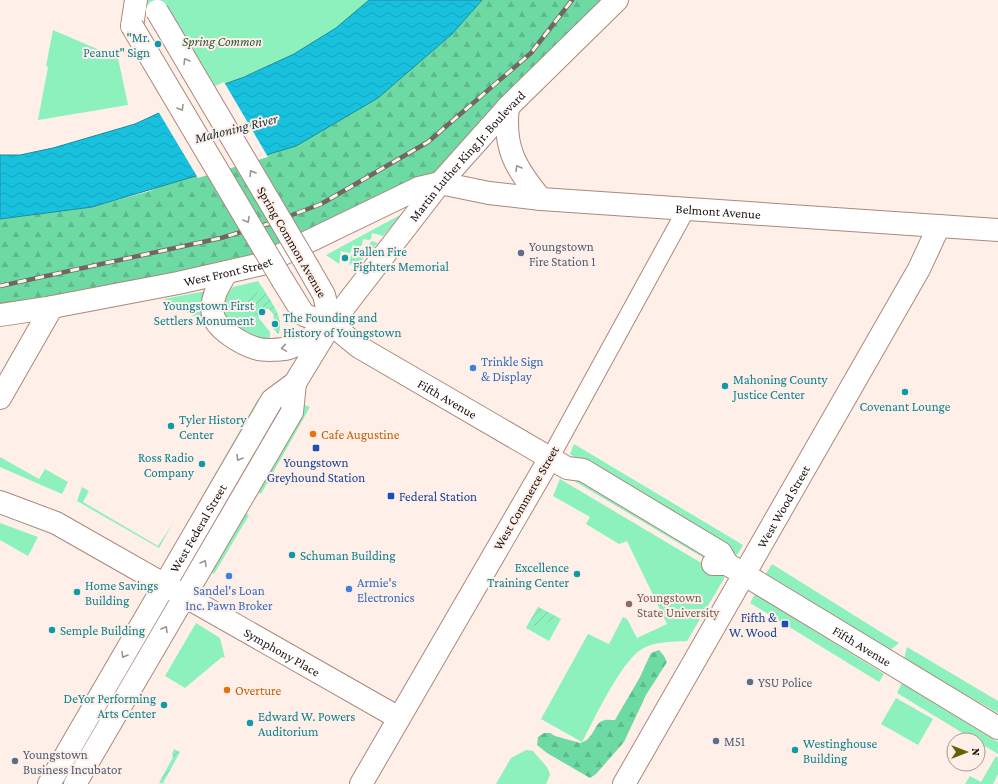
<svg xmlns="http://www.w3.org/2000/svg" width="998" height="784" font-family="'Crimson Pro',serif">
<style>
.green{fill:#8cf1bd}
.forest{fill:url(#forest-firs)}
.garden{fill:url(#garden-furrows)}
.water{fill:url(#water-waves);stroke:#1a8c9f}
.pier{fill:#feefe9}
.lines{fill:none;stroke-linecap:round;stroke-linejoin:round}
.street-casing{stroke:#aa897b;stroke-width:19}
.secondary-casing{stroke:#aa897b;stroke-width:24}
.primary-casing{stroke:#aa897b;stroke-width:24}
.street{stroke:#fff;stroke-width:17}
.secondary{stroke:#fff;stroke-width:22}
.primary{stroke:#fff;stroke-width:22}
.rail-casing{stroke:#736660;stroke-width:4.5}
.rail{stroke:#feefe9;stroke-width:3;stroke-dasharray:9;stroke-linecap:butt}
.primary-bridge-casing{stroke:#aa897b;stroke-width:24;stroke-linecap:butt}
.primary-bridge{stroke:#fff;stroke-width:22}
.oneway{stroke:#9a9492}
.culture-dot{fill:#0f9aa8;stroke:#feefe9;stroke-width:1.5}
.service-dot{fill:#5c6f8a;stroke:#feefe9;stroke-width:1.5}
.shop-dot{fill:#3f7fe0;stroke:#feefe9;stroke-width:1.5}
.food-dot{fill:#e8710a;stroke:#feefe9;stroke-width:1.5}
.transit-dot{fill:#1a4fb4;stroke:#feefe9;stroke-width:1.5}
.education-dot{fill:#8d6e63;stroke:#feefe9;stroke-width:1.5}
.labels{text-anchor:middle;dominant-baseline:central;stroke-width:4;stroke-linejoin:round;paint-order:stroke}
.culture-label{font-size:13px;fill:#0d838f;stroke:#feefe9;text-anchor:start}
.park-label{font-size:13px;font-style:italic;fill:#29563f;stroke:#feefe9}
.street-label{font-size:13px;fill:#1e120d;stroke:#feefe9}
.service-label{font-size:13px;fill:#4e5e75;stroke:#feefe9;text-anchor:start}
.shop-label{font-size:13px;fill:#366cbe;stroke:#feefe9;text-anchor:start}
.food-label{font-size:13px;fill:#c56008;stroke:#feefe9;text-anchor:start}
.transit-label{font-size:13px;fill:#164399;stroke:#feefe9}
.education-label{font-size:13px;fill:#785e54;stroke:#feefe9;text-anchor:start}
.water-label{font-size:14px;font-style:italic;fill:#1c353a;stroke:#feefe9}
</style>
<defs>
<pattern id="forest-firs" width="22" height="20" patternUnits="userSpaceOnUse"><rect width="22" height="20" fill="#6ddaa4"/><path d="M5 1l3.5 6h-7zM16 11l3.5 6h-7z" fill="#5eba8c"/></pattern>
<pattern id="garden-furrows" width="10" height="10" patternUnits="userSpaceOnUse"><rect width="10" height="10" fill="#8cf1bd"/><path d="M-1 1l2-2M0 10L10 0M9 11l2-2" fill="none" stroke="#78cea1"/></pattern>
<pattern id="water-waves" width="16" height="10" patternUnits="userSpaceOnUse"><rect width="16" height="10" fill="#18c1de"/><path d="M0 5q4-4 8 0t8 0" fill="none" stroke="#16a5bd"/></pattern>
</defs>
<rect width="100%" height="100%" fill="#feefe9"/>
<g class="green">
<path d="M137 0H369C358 9 347 20 336 28 298 55 255 73 211 89L157 11Z"/>
<polygon points="53,30 118,58 128,105 38,120 48,67 46,66"/>
<polygon points="402,214 383,236 372,233 371,239 369,240 363,239 362,245 359,247 353,245 351,251 350,253 341,251 339,264 326,255"/>
<polygon points="372,241 378,243 362,260 349,265 351,255 353,254 359,255 360,249 363,248 368,249 370,243"/>
<path d="M258 281C266 294 286 318 278 334L273 328 274 315 269 309H261L258 317 270 332V340L263 341 233 326 222 313 224 297 233 287Z"/>
<polygon points="206,291 209,325 164,299"/>
<polygon points="258,399 264,403 202,510 196,507"/>
<polygon points="305,405 310,407 261,494 256,491"/>
<polygon points="574,444 743,545 737,555 570,454"/>
<polygon points="0,457 39,479 45,469 68,482 62,494 0,467"/>
<polygon points="567,468 721,553 714,564 576,482"/>
<path d="M560 479 725 577 687 641C672 642 655 641 642 649 621 661 594 720 582 742L541 719 588 634 609 644 623 617 627 619 637 638 667 624 627 541 619 544 586 524 590 517 553 496Z"/>
<polygon points="82,487 89,491 83,502 158,546 173,523 159,548 77,501"/>
<polygon points="244,512 249,515 214,574 204,568"/>
<polygon points="0,523 38,537 28,556 0,540"/>
<polygon points="772,564 892,639 899,643 890,650 765,575"/>
<polygon points="755,594 884,674 879,682 750,603"/>
<polygon points="538,607 561,619 549,641 526,628"/>
<polygon points="196,623 220,638 225,658 222,657 185,688 165,676"/>
<polygon points="907,647 998,701 998,713 904,659"/>
<polygon points="902,683 998,742 998,754 978,742 978,740 974,740 897,693"/>
<polygon points="896,698 933,719 918,745 881,724"/>
<polygon points="526,750 533,751 546,766 549,771 550,775 546,784 496,784 511,758"/>
<polygon points="996,756 998,758 998,774 993,784 965,784 970,776 981,782"/>
</g>
<g class="forest">
<polygon points="482,0 617,0 440,183 262,264 0,315 0,219 92,207 150,191 418,63 452,34"/>
<path d="M659 650 664 656 667 662 646 695 624 742 596 774 590 778 547 753 537 745 538 737 544 733H550L555 736 580 743C594 740 593 725 602 721 606 719 611 720 615 720L640 677 651 653Z"/>
</g>
<g class="garden">
<path d="M263 289C270 301 286 319 278 334L273 328 274 315 269 309H261L258 317 251 311 243 309C245 298 254 295 263 289Z"/>
<polygon points="538,607 540,608 561,619 526,628"/>
<polygon points="174,749 180,752 163,783 165,784 159,783 173,757 172,754"/>
</g>
<polygon class="water" points="369,0 482,0 452,34 378,98 296,146 92,207 0,219 0,155 20,155 53,148 135,124 211,89 244,77 294,54 336,28"/>
<polygon class="pier" points="224,82 268,157 198,178 158,111"/>
<g class="lines">
<g class="street-casing">
<polyline id="street" points="550,458 687,208"/>
</g>
<g class="secondary-casing">
<g id="secondary">
<path d="M508 107C503 148 516 169 541 199"/>
<path d="M227 272C219 285 210 298 213 315 216 329 242 344 255 348 263 351 281 350 289 348 303 344 315 334 327 327"/>
<path id="s1" d="M0 315 47 308 178 283 262 264 419 188 440 183 489 193 541 199 998 230"/>
<polyline points="0,398 52,307"/>
<path id="s2" d="M0 502 56 523 399 718"/>
<path id="s3" d="M49 784 272 400 295 383 331 324 440 183 508 107 617 0"/>
<polyline points="75,784 292,412 295,383"/>
<polyline points="361,784 550,458"/>
<path id="s4" d="M624 784 919 269 939 226"/>
</g>
</g>
<g class="primary-casing">
<g id="primary">
<polyline points="132,26 136,0"/>
<polyline points="308,267 324,295 331,324"/>
<path id="s5" d="M283 281 304 315 331 324 359 347 567 468 583 470 721 553 727 564"/>
<path id="s6" d="M713 564H727L998 728"/>
</g>
</g>
<use href="#street" class="street"/>
<use href="#secondary" class="secondary"/>
<use href="#primary" class="primary"/>
<g class="rail-casing">
<polyline id="rail" points="0,286 221,238 271,223 321,204 428,142 531,53 572,0"/>
</g>
<use href="#rail" class="rail"/>
<g class="primary-bridge-casing">
<g id="primary-bridge">
<polyline points="157,11 308,267"/>
<polyline points="132,26 283,281"/>
</g>
</g>
<use href="#primary-bridge" class="primary-bridge"/>
</g>
<defs><path id="oneway-chevron" d="M-2-3.5L2.5 0L-2 3.5" fill="none" stroke-width="1.6" stroke-linecap="round" stroke-linejoin="round"/></defs>
<g class="oneway">
<use href="#oneway-chevron" transform="translate(186 61) rotate(-121)"/>
<use href="#oneway-chevron" transform="translate(181 108) rotate(59)"/>
<use href="#oneway-chevron" transform="translate(518 168) rotate(-120)"/>
<use href="#oneway-chevron" transform="translate(252 173) rotate(-121)"/>
<use href="#oneway-chevron" transform="translate(247 220) rotate(59)"/>
<use href="#oneway-chevron" transform="translate(284 348) rotate(171)"/>
<use href="#oneway-chevron" transform="translate(239 458) rotate(120)"/>
<use href="#oneway-chevron" transform="translate(204 563) rotate(-60)"/>
<use href="#oneway-chevron" transform="translate(165 629) rotate(-60)"/>
<use href="#oneway-chevron" transform="translate(124 655) rotate(120)"/>
</g>
<g class="culture-dot">
<circle cx="158" cy="44" r="4"/>
<circle cx="345" cy="258" r="4"/>
<circle cx="262" cy="312" r="4"/>
<circle cx="275" cy="324" r="4"/>
<circle cx="725" cy="386" r="4"/>
<circle cx="905" cy="392" r="4"/>
<circle cx="171" cy="426" r="4"/>
<circle cx="202" cy="464" r="4"/>
<circle cx="292" cy="555" r="4"/>
<circle cx="577" cy="574" r="4"/>
<circle cx="77" cy="592" r="4"/>
<circle cx="52" cy="630" r="4"/>
<circle cx="164" cy="705" r="4"/>
<circle cx="250" cy="723" r="4"/>
<circle cx="795" cy="750" r="4"/>
</g>
<g class="service-dot">
<circle cx="521" cy="253" r="4"/>
<circle cx="750" cy="682" r="4"/>
<circle cx="716" cy="741" r="4"/>
<circle cx="15" cy="761" r="4"/>
</g>
<g class="shop-dot">
<circle cx="473" cy="368" r="4"/>
<circle cx="229" cy="576" r="4"/>
<circle cx="349" cy="589" r="4"/>
</g>
<g class="food-dot">
<circle cx="313" cy="434" r="4"/>
<circle cx="227" cy="690" r="4"/>
</g>
<g class="transit-dot">
<rect x="312" y="444" width="8" height="8" rx="2"/>
<rect x="387" y="492" width="8" height="8" rx="2"/>
<rect x="781" y="620" width="8" height="8" rx="2"/>
</g>
<circle class="education-dot" cx="629" cy="604" r="4"/>
<g class="labels">
<g class="culture-label">
<text x="150" y="37" text-anchor="end">"Mr.<tspan x="150" dy="15">Peanut" Sign</tspan></text>
<text x="353" y="251">Fallen Fire<tspan x="353" dy="15">Fighters Memorial</tspan></text>
<text x="254" y="305" text-anchor="end">Youngstown First<tspan x="254" dy="15">Settlers Monument</tspan></text>
<text x="283" y="317">The Founding and<tspan x="283" dy="15">History of Youngstown</tspan></text>
<text x="733" y="379">Mahoning County<tspan x="733" dy="15">Justice Center</tspan></text>
<text x="905" y="406" text-anchor="middle">Covenant Lounge</text>
<text x="179" y="419">Tyler History<tspan x="179" dy="15">Center</tspan></text>
<text x="194" y="457" text-anchor="end">Ross Radio<tspan x="194" dy="15">Company</tspan></text>
<text x="300" y="555">Schuman Building</text>
<text x="569" y="567" text-anchor="end">Excellence<tspan x="569" dy="15">Training Center</tspan></text>
<text x="85" y="585">Home Savings<tspan x="85" dy="15">Building</tspan></text>
<text x="60" y="630">Semple Building</text>
<text x="156" y="698" text-anchor="end">DeYor Performing<tspan x="156" dy="15">Arts Center</tspan></text>
<text x="258" y="716">Edward W. Powers<tspan x="258" dy="15">Auditorium</tspan></text>
<text x="803" y="743">Westinghouse<tspan x="803" dy="15">Building</tspan></text>
</g>
<g class="park-label">
<text x="222" y="41">Spring Common</text>
</g>
<g class="street-label">
<text stroke="none"><textPath href="#s3" startOffset="758">Martin Luther King Jr. Boulevard</textPath></text>
<text stroke="none"><textPath href="#s1" startOffset="743">Belmont Avenue</textPath></text>
<text transform="translate(292 242) rotate(60)">Spring Common Avenue</text>
<text stroke="none"><textPath href="#s1" startOffset="232">West Front Street</textPath></text>
<text stroke="none"><textPath href="#s5" startOffset="207">Fifth Avenue</textPath></text>
<text transform="translate(526 498) rotate(-60)">West Commerce Street</text>
<text stroke="none"><textPath href="#s4" startOffset="320">West Wood Street</textPath></text>
<text stroke="none"><textPath href="#s3" startOffset="296">West Federal Street</textPath></text>
<text stroke="none"><textPath href="#s6" startOffset="172">Fifth Avenue</textPath></text>
<text stroke="none"><textPath href="#s2" startOffset="320">Symphony Place</textPath></text>
</g>
<g class="service-label">
<text x="529" y="246">Youngstown<tspan x="529" dy="15">Fire Station 1</tspan></text>
<text x="758" y="682">YSU Police</text>
<text x="724" y="741">M51</text>
<text x="23" y="754">Youngstown<tspan x="23" dy="15">Business Incubator</tspan></text>
</g>
<g class="shop-label">
<text x="481" y="361">Trinkle Sign<tspan x="481" dy="15">&amp; Display</tspan></text>
<text x="357" y="582">Armie's<tspan x="357" dy="15">Electronics</tspan></text>
<text x="229" y="590" text-anchor="middle">Sandel's Loan<tspan x="229" dy="15">Inc. Pawn Broker</tspan></text>
</g>
<g class="food-label">
<text x="321" y="434">Cafe Augustine</text>
<text x="235" y="690">Overture</text>
</g>
<g class="transit-label">
<text x="316" y="462">Youngstown<tspan x="316" dy="15">Greyhound Station</tspan></text>
<text x="399" y="496" text-anchor="start">Federal Station</text>
<text x="777" y="617" text-anchor="end">Fifth &amp;<tspan x="777" dy="15">W. Wood</tspan></text>
</g>
<g class="education-label">
<text x="637" y="597">Youngstown<tspan x="637" dy="15">State University</tspan></text>
</g>
<g class="water-label">
<text transform="translate(236 128) rotate(-14)">Mahoning River</text>
</g>
</g>
<g transform="translate(966 752) rotate(90)"><circle r="19" fill="#feefe9" stroke="#a49791"/>
<path d="M0-3L7 15L0 10L-7 15Z" fill="#626400"/>
<text y="-6" font-size="11" font-weight="bold" text-anchor="middle" fill="#1e120d">N</text>
</g>
</svg>
